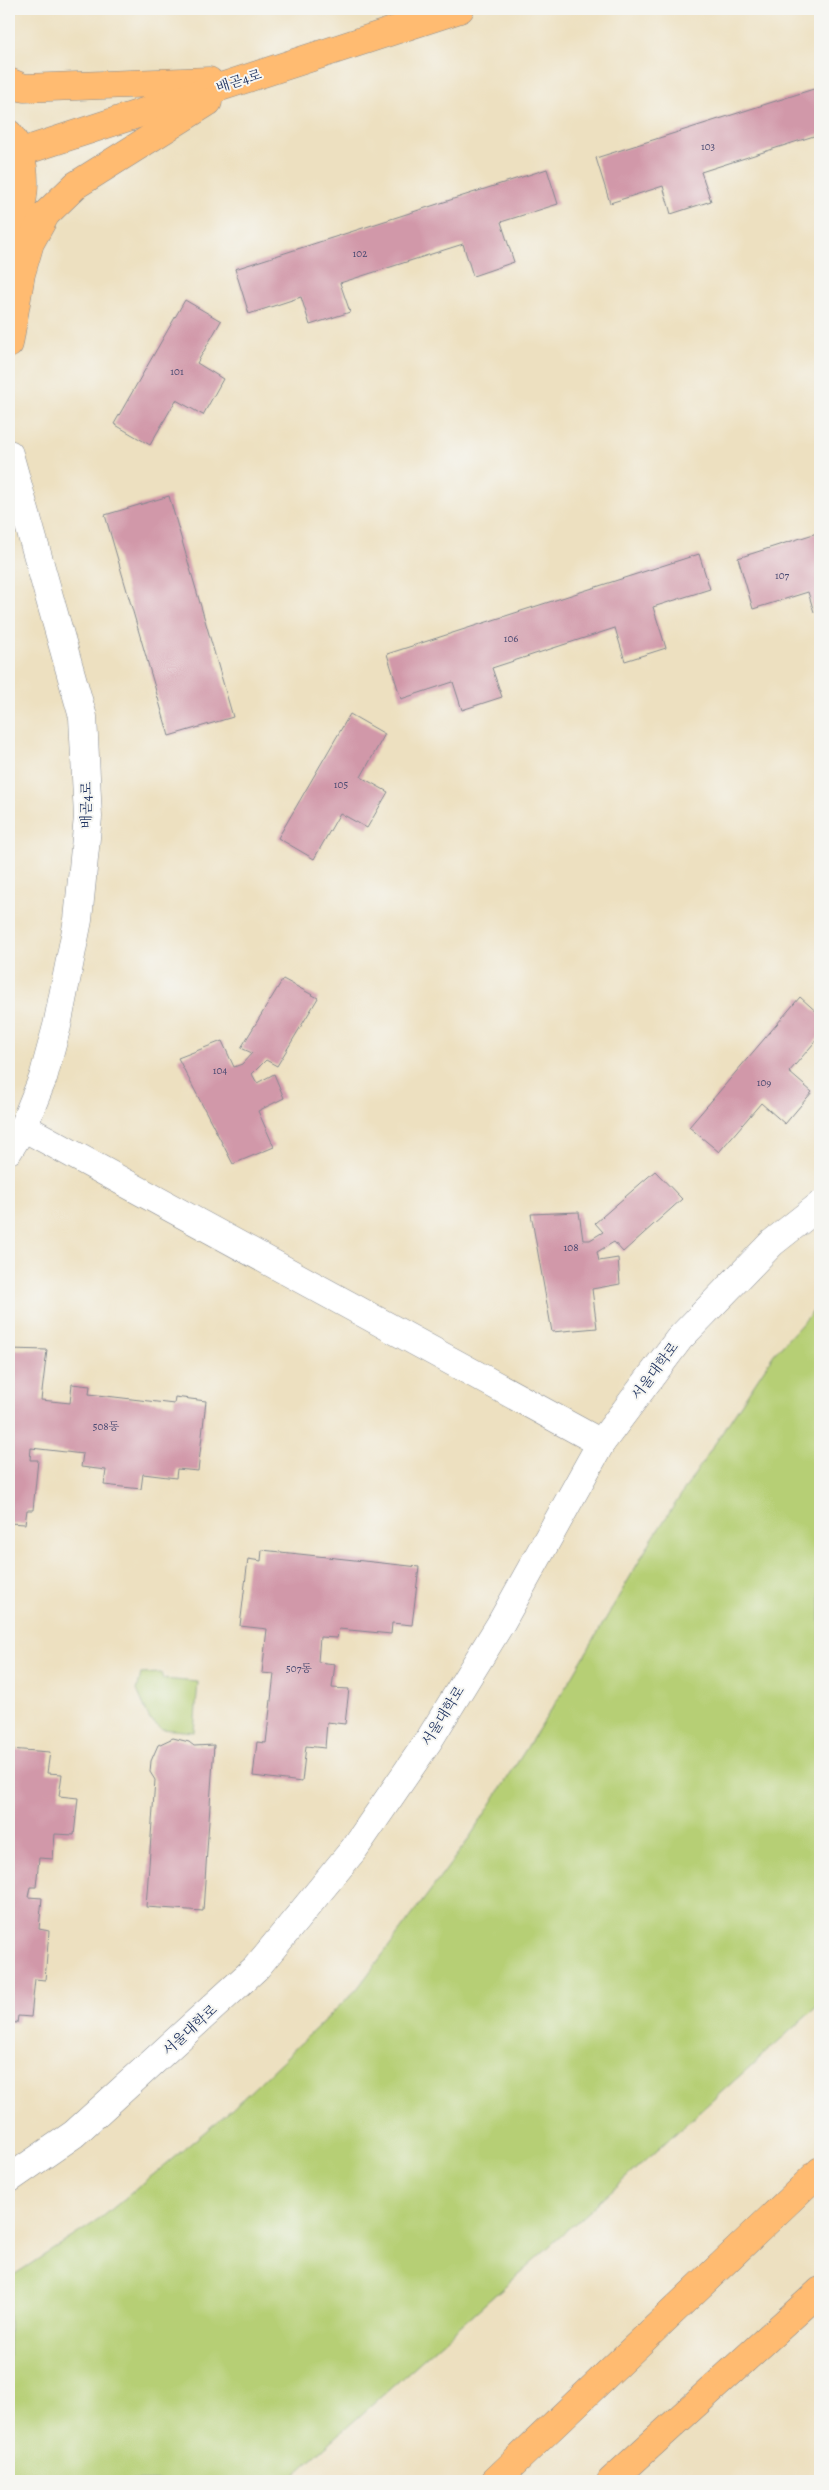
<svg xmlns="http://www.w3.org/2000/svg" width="829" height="2490" font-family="Alegreya,'Noto Serif KR',serif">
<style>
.green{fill:#b6cf75;stroke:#687f6a}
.building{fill:#d198a9}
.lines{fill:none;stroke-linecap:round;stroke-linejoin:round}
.minor-casing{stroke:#84888f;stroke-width:29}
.major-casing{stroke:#84888f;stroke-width:29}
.highway-casing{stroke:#84888f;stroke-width:29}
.minor{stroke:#fff;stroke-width:28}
.major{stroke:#ffbb71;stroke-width:28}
.highway{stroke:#ffbb71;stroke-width:28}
.labels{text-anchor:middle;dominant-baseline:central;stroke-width:4;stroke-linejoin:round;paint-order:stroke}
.number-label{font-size:11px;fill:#484971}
.street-label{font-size:14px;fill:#1b2f5e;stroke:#f6f6f2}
</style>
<rect width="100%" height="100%" fill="#f6f6f2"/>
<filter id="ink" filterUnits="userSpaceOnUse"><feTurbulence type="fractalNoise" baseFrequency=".02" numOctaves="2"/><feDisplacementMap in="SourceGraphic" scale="10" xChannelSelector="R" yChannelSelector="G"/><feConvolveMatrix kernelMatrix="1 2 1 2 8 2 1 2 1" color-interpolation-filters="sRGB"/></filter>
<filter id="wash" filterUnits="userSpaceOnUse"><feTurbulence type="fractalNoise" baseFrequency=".0096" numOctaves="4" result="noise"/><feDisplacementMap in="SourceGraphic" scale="20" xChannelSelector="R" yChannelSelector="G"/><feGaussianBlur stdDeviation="1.12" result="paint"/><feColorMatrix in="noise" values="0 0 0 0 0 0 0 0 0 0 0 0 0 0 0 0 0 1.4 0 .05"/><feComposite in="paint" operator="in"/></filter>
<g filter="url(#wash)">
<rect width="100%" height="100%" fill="#ede0c0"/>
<g class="green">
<polygon points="820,1304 820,2004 287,2481 9,2481 9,2278 100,2219 231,2110 357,1989 466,1843 572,1677 652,1539 774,1354"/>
<polygon points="161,1673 163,1679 198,1682 194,1732 162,1729 150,1720 137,1690 141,1674"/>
</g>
<g id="blocks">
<g class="building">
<polygon points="820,87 820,134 701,172 711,201 671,214 663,186 610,203 596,158"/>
<polygon points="547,169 558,204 501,222 514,262 473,276 463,244 340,283 350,312 310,325 301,297 249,314 235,269"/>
<polygon points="185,300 221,321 197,363 223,379 203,415 176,400 150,445 114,424"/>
<polygon points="169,496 233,717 169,736 105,515"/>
<polygon points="820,532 820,610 814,612 808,592 753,609 738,558"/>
<polygon points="699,554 710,589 653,607 666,648 625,661 615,628 492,668 502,697 462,710 453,682 401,699 387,654"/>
<polygon points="350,714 385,734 361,777 388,792 367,828 340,813 314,859 278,838"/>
<polygon points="283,979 318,998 277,1066 266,1060 252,1074 257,1083 274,1074 284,1098 258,1111 274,1147 233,1164 178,1058 222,1041 234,1067 242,1064 252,1053 241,1048"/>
<polygon points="800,997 820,1015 820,1036 789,1072 812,1092 785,1124 761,1103 719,1152 689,1127"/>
<polygon points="655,1171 682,1199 623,1252 614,1242 597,1252 599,1261 618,1258 620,1284 592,1289 597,1328 552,1332 531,1214 579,1212 583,1240 590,1240 603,1232 595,1223"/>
<polygon points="9,1349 47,1350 41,1400 70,1403 72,1384 90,1386 89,1394 174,1404 175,1397 206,1401 198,1471 177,1469 176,1478 143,1474 141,1489 104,1485 106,1470 81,1467 83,1454 31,1448 30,1460 38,1460 33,1510 27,1510 25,1524 9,1523"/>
<polygon points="262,1550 419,1567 412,1625 392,1623 391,1634 339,1629 337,1638 320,1637 318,1662 335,1664 332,1688 349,1689 345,1724 327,1722 325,1748 306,1746 302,1782 253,1776 257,1742 266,1743 274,1674 262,1673 267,1629 240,1626 248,1559 261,1561"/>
<polygon points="173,1738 189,1742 194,1746 214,1745 203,1911 146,1907 155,1780 150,1772 151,1761 158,1745"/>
<polygon points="9,1749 50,1752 47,1773 62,1774 59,1796 78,1798 74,1835 55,1834 53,1859 39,1858 36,1887 30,1887 28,1897 42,1898 39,1929 49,1931 45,1980 35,1979 31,2017 18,2016 17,2023 9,2022"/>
</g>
</g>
</g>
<g filter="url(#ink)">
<use href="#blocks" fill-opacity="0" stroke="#84888f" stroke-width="1"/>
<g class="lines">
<g class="minor-casing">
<g id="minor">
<polyline points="9,454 83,717 88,817 78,920 57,1026 43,1078 23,1127 9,1150"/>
<polyline points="23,1127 601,1443"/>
<polyline points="9,2179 74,2134 256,1968 354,1849 429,1740 501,1623 601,1443 679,1339 772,1243 820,1205"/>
</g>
</g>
<g class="major-casing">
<g id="major">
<polyline points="9,82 24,88 209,81"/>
<path d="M9 134C30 161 28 205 9 232"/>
<polyline points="18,153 460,9"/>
<polyline points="9,344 21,274 30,243 46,214 76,185 208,102"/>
</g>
</g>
<g class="highway-casing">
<g id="highway">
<polyline points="495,2481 820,2171"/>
<polyline points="611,2481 820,2291"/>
</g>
</g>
<use href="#minor" class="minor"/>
<use href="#major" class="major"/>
<use href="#highway" class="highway"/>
</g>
</g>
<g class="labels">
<g class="number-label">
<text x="708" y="146">103</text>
<text x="360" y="253">102</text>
<text x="177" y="371">101</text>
<text x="782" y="575">107</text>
<text x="511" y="638">106</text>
<text x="341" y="784">105</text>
<text x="220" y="1070">104</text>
<text x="764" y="1082">109</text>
<text x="571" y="1247">108</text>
<text x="106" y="1426">508동</text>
<text x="299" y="1668">507동</text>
</g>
<g class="street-label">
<text transform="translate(239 81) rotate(-18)">배곧4로</text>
<text transform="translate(86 805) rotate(-90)">배곧4로</text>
<text transform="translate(655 1371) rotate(-53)">서울대학로</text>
<text transform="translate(443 1716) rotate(-58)">서울대학로</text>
<text transform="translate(190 2030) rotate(-42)">서울대학로</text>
</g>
</g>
<rect width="829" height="2490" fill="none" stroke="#f6f6f2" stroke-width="30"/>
</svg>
